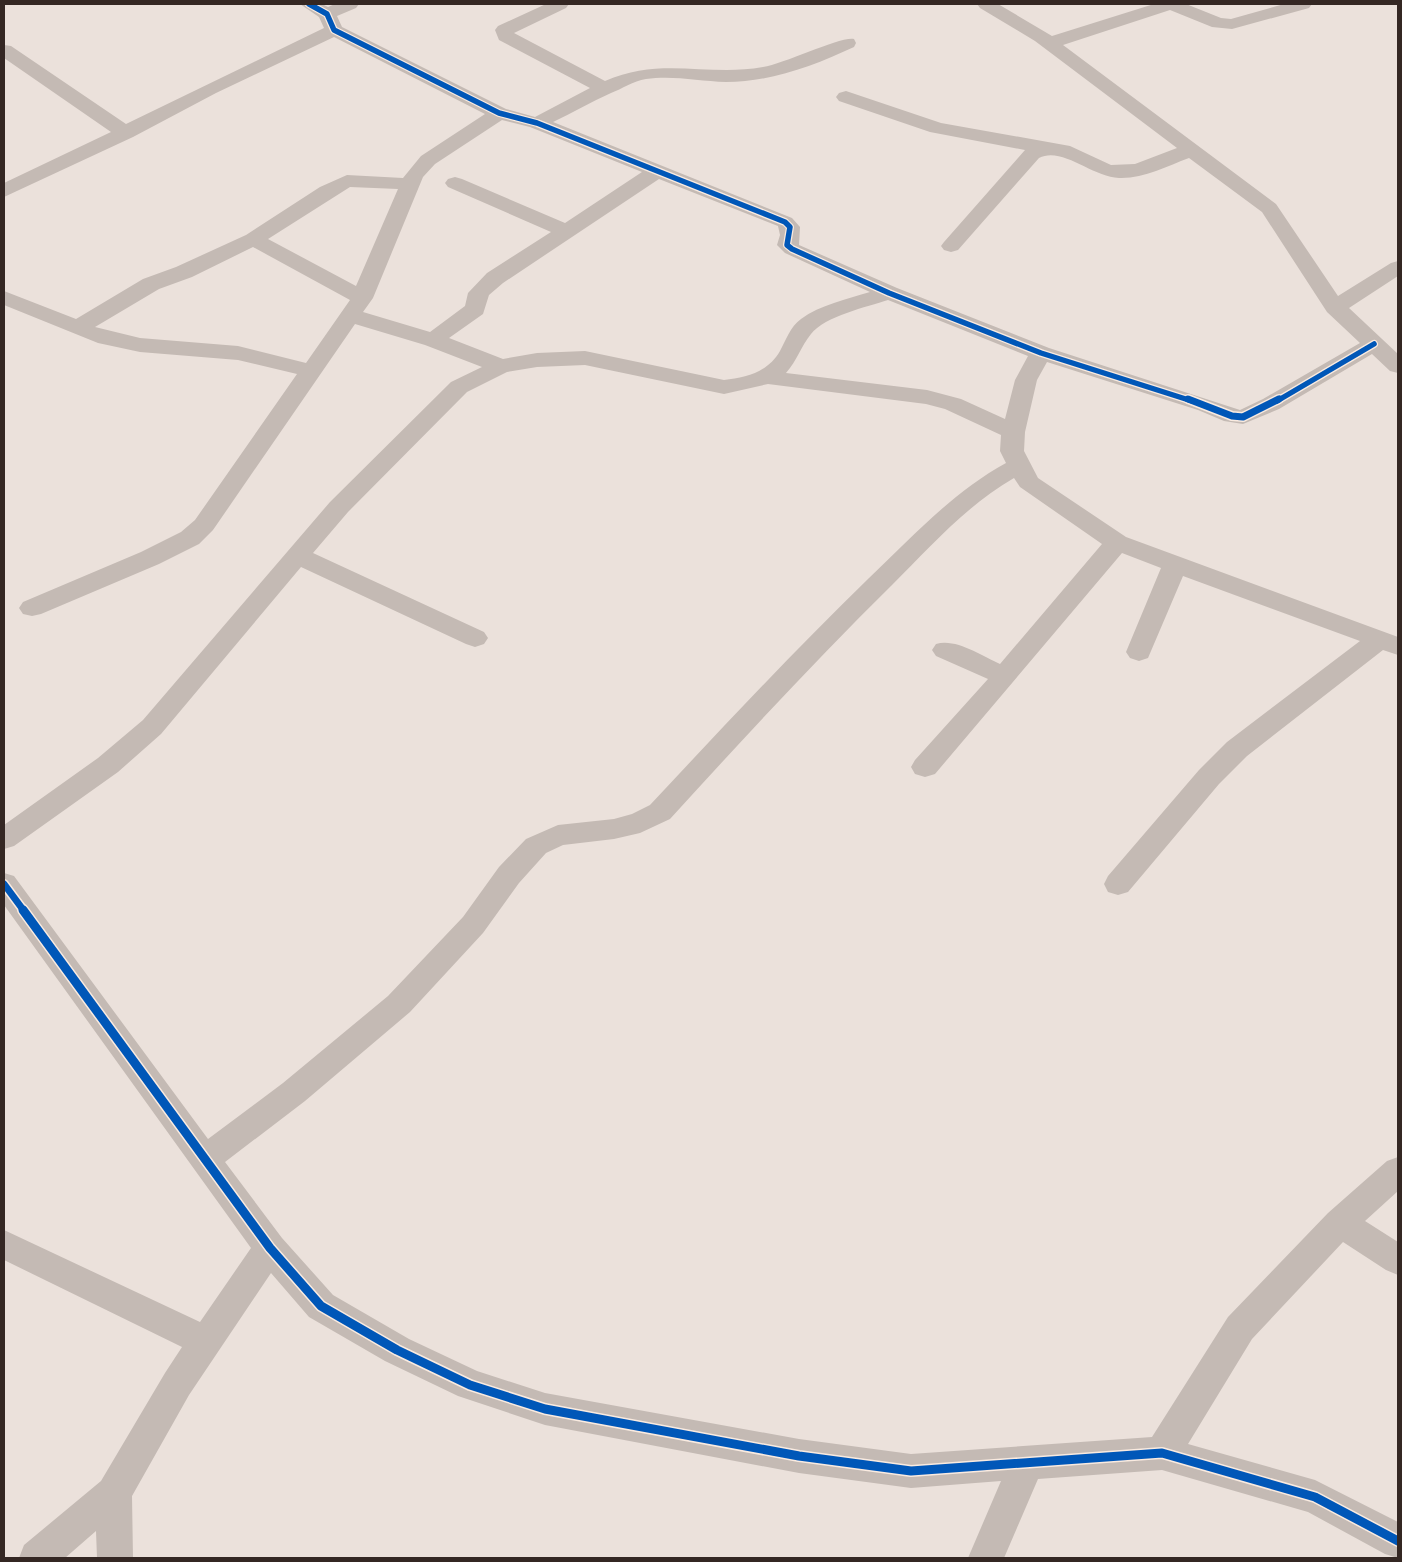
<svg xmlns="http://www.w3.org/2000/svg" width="1402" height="1562" font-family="'Nunito Sans',sans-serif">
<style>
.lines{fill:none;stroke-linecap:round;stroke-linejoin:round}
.minor{fill:#c4bab4;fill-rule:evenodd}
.cycleway-far2-casing{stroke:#faebe0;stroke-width:8}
.cycleway-far1-casing{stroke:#faebe0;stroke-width:10}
.cycleway-casing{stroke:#faebe0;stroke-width:12}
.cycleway-far2{stroke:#0057b8;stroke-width:5.5}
.cycleway-far1{stroke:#0057b8;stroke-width:7}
.cycleway{stroke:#0057b8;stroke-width:9}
</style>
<rect width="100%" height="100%" fill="#ebe1db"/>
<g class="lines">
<path class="minor" d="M300 4H322L328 7 335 4H359L356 8 337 16 342 27 506 109 535 117 590 88 499 40 495 30 498 26 546 4H569L566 8 514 33 605 81C661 56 707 77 763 67 784 64 841 36 854 39L856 43 854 47C813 66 771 82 726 82 699 81 672 75 646 79 633 81 622 89 611 93 591 102 572 113 553 122L792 218 800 227 799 245 897 288 1049 348 1240 410 1263 399 1360 343 1327 312 1262 212 1189 158C1167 166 1143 179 1119 178 1092 177 1062 146 1039 158L958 250 951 252 944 250 941 246 944 242 1025 150 930 132 839 101 836 97 839 93 846 91 941 123 1070 146 1111 165 1135 164 1177 148 1035 41 980 8 977 4H998L1052 36 1154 4H1186L1221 18 1231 19 1284 4H1312L1309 8 1232 29 1212 27 1170 10 1063 45 1276 204 1338 296 1391 263 1398 261V276L1349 308 1398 354V373L1390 371 1372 354 1279 409 1243 424 1224 421 1198 410 1047 362 1037 380 1025 432 1024 451 1038 478 1126 537 1398 637V655L1383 650 1247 756 1219 784 1128 892 1118 895 1108 892 1104 884 1108 876 1199 770 1227 742 1360 641 1183 576 1148 658 1139 661 1130 658 1126 652 1161 568 1122 553 935 774 925 777 915 774 911 767 915 760 988 679 936 656 932 650 936 644C956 638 982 656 1000 664L1102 544 1020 487 1014 478C967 505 930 547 892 585 815 661 742 740 670 819L640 833 614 839 563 845 546 853 519 883 483 933 410 1012 305 1101 225 1162 282 1238 333 1295 409 1339 477 1371 545 1393 799 1439 911 1454 1152 1437 1228 1317 1328 1213 1387 1161 1398 1157V1191L1365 1221 1398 1242V1275L1386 1270 1343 1242 1252 1339 1188 1444 1315 1480 1398 1522V1558L1385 1554 1308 1512 1162 1470 1038 1479 1004 1558H968L1001 1481 911 1488 799 1473 545 1425 458 1396 385 1361 309 1317 271 1273 189 1395 132 1496 133 1558H97L96 1531 65 1558H19L24 1545 101 1481 165 1373 182 1347 4 1260V1230L200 1322 251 1248 4 905V873L14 876 208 1139 283 1083 388 996 463 917 499 867 526 839 558 825 614 819 632 814 650 805C722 728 793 652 868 579 912 537 953 492 1006 463L1000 451 1001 435 945 409 926 404 768 384 724 394 585 365 537 367 507 372 467 392 348 512 313 553 484 632 488 638 484 644 475 647 466 644 301 567 161 734 118 772 14 846 4 849V825L98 758 143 720 330 502 451 382 482 367 425 345 355 324 213 530 199 544 159 564 41 614 32 616 23 614 19 608 23 602 141 552 181 532 195 520 297 374 238 360 140 352 98 343 4 305V291L76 319 143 279 176 267 246 235 320 187 347 175 403 178 421 156 485 114 334 37 216 93 133 137 4 197V183L111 132 4 58V45L11 46 126 124 324 28 319 17ZM502 120 530 127 642 172 565 223 462 179 455 177 448 179 445 183 448 187 551 232 487 273 468 293 465 306 430 332 363 312 373 298 423 177 435 164ZM659 179 778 226 780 235 777 245 785 253 870 292C847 299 820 305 801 319 790 327 786 340 780 351 768 372 746 378 724 380L585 351 537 353 503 359 449 338 483 314 489 295 503 283ZM350 187 398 189 356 286 268 239ZM253 247 350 300 306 363 238 346 140 338 95 327 159 289 192 277ZM888 300 1028 356 1015 380 1005 419 961 399 927 390 786 373C797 361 801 346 811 334 825 316 867 307 888 300Z"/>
<g class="cycleway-far2-casing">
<g id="cycleway-far2">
<polyline points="309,4 327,14 334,30 499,113 537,123 785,222 790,227 787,245 792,249 889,293 1041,353 1192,401"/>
<polyline points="1277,401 1374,344"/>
</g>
</g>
<g class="cycleway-far1-casing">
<g id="cycleway-far1">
<polyline points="1188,399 1232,416 1243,417 1279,399"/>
<polyline points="4,884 24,911"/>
</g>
</g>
<g class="cycleway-casing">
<polyline id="cycleway" points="23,910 270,1248 321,1306 397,1350 470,1385 545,1409 799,1456 911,1471 1162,1453 1315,1497 1398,1541"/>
</g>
<use href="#cycleway-far2" class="cycleway-far2"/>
<use href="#cycleway-far1" class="cycleway-far1"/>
<use href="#cycleway" class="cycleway"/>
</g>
<rect width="1402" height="1562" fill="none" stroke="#342723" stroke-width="10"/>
</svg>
